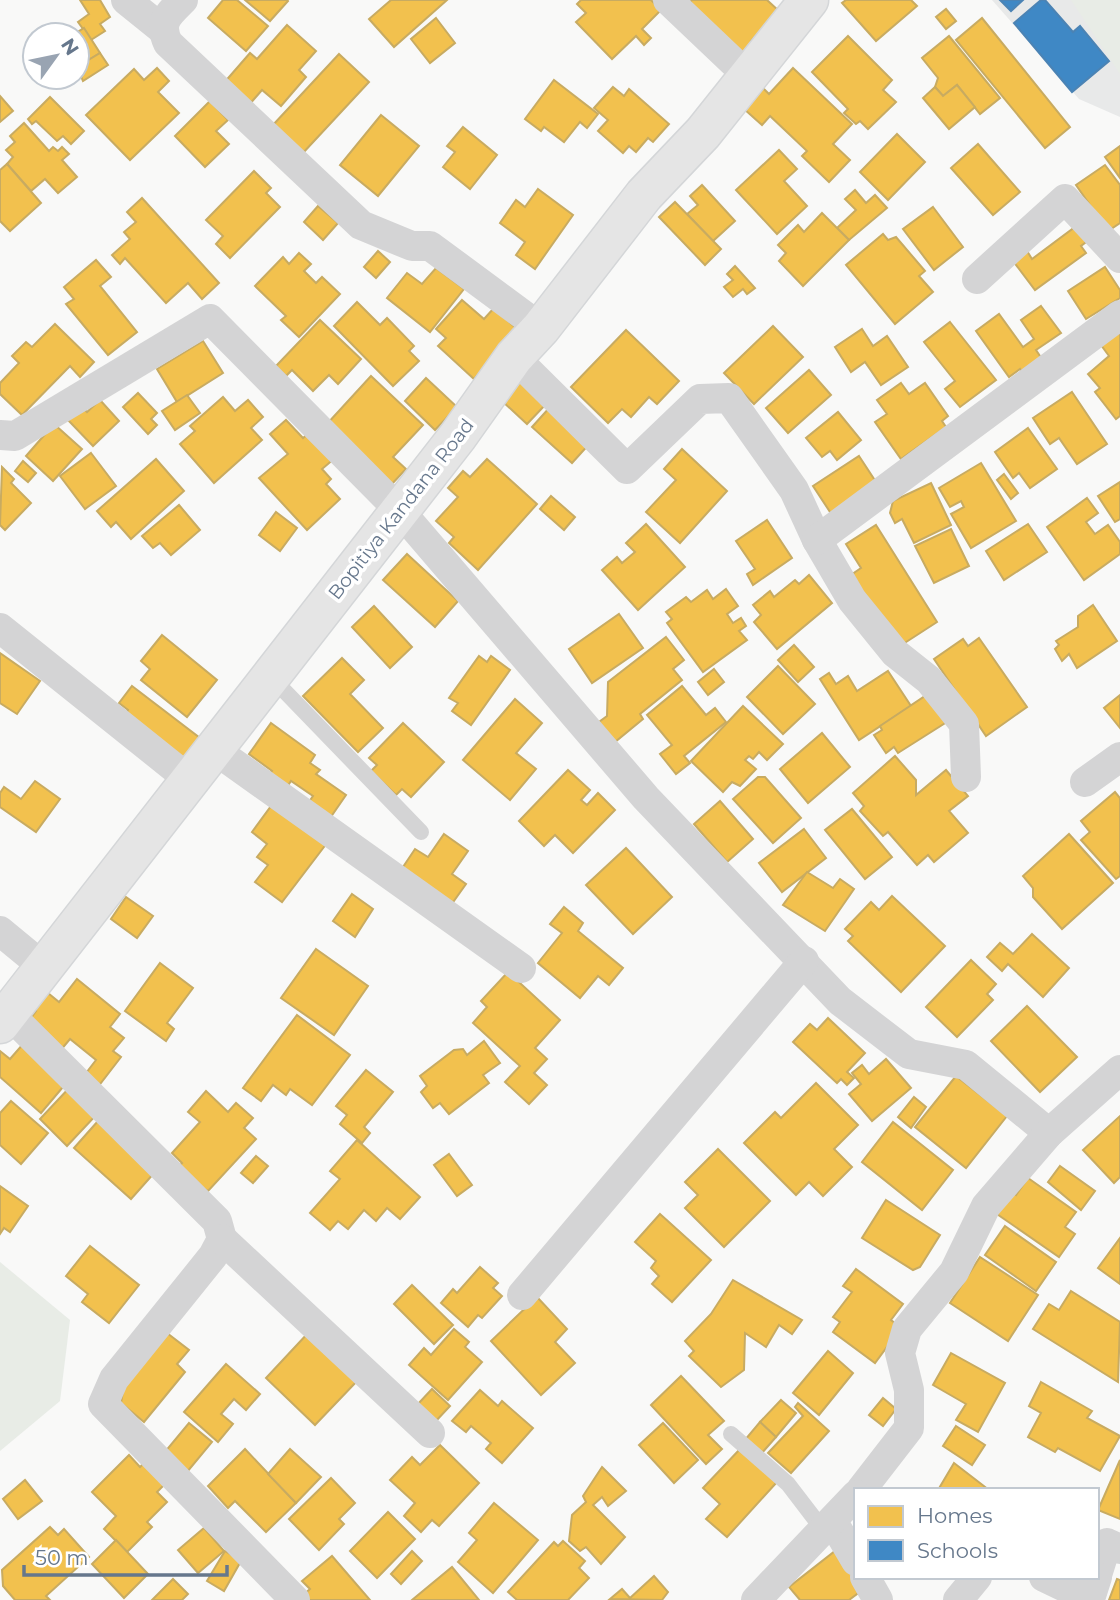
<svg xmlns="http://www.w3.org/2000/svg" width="1120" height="1600" font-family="Montserrat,sans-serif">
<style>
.built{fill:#e8e9e9}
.green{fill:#e8ece6}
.homes{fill:#f2c14e;stroke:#c8ab61;stroke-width:2}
.schools{fill:#3f88c5;stroke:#4b83b4;stroke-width:2}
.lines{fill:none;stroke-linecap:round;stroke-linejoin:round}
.secondary-casing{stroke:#d4d6d8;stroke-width:41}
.service{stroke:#d4d4d5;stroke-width:16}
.minor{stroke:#d4d4d5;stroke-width:30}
.secondary{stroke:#e5e5e5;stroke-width:38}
.labels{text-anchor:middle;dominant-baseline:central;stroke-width:7;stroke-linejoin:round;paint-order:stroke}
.street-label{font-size:19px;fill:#66778c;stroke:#fff}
</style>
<rect width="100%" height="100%" fill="#f9f9f8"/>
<polygon class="built" points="992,0 1120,0 1120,117 1079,99"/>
<g class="green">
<polygon points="1071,0 1120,0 1120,74"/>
<polygon points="0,1262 70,1320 60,1401 0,1451"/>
</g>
<g class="homes">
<polygon points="80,0 100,0 110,17 100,24 105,31 91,40 78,22 89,14"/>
<polygon points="223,0 237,0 268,26 246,51 208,18"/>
<polygon points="245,0 287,0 288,1 270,21"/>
<polygon points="391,0 447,0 394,47 369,19"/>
<polygon points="581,0 651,0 661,10 642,29 651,38 644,45 636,36 612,59 576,22 586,13 577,4"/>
<polygon points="692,0 767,0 779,11 751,41 759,49 745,64 690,2"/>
<polygon points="846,0 911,0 917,6 876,41 842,3"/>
<polygon points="946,9 956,21 946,29 936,17"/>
<polygon points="436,18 455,43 430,63 411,39"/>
<polygon points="982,18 1070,127 1045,148 956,40"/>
<polygon points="287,25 316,51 299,70 306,77 281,106 262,90 248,106 223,84 250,53 257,59"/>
<polygon points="84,28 100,53 77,67 77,35 73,35"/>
<polygon points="848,36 892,80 883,90 896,102 868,129 860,121 856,124 844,113 848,109 812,72"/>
<polygon points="949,36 1000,98 980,114 957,85 943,96 935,87 938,78 922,58"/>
<polygon points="100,53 108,65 83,81 77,67"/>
<polygon points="339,54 369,82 302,154 272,126"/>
<polygon points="157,68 169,81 158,92 179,113 130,160 86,115 134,69 144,80"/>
<polygon points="793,68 852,124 833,144 850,160 829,182 802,156 807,151 770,116 762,125 744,109 763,88 769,94"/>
<polygon points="554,80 598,114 587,128 580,122 564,142 544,127 541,131 525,119"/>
<polygon points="957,85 975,107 949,129 923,98 935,87 943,96"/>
<polygon points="613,87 624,96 629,89 669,124 653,142 648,138 636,152 629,146 623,153 598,131 608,120 594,108"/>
<polygon points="0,96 13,111 0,122"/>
<polygon points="50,97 84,131 71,144 63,136 57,141 36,121 32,124 28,119"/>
<polygon points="210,101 228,120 216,131 229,144 205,167 175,136"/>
<polygon points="381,115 419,146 378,196 340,165"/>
<polygon points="24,123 49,151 53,147 58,151 62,147 69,154 62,160 77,177 58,193 45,179 31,191 7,164 13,157 6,150 15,142 10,136"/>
<polygon points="463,127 497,155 470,189 443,167 455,152 447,146"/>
<polygon points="897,134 925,162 888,200 860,172"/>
<polygon points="978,144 1020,192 993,215 951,168"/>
<polygon points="1120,146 1120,178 1105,157"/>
<polygon points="779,150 797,169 784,181 807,206 777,234 736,190"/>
<polygon points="7,164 41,203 10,231 0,221 0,170"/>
<polygon points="1105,165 1120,185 1120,223 1108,231 1076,185"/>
<polygon points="254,171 271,188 266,193 280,207 230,258 216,244 223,236 206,220"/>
<polygon points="702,185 735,221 713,241 687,214 698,205 690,196"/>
<polygon points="538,189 573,215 535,269 516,255 525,242 500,223 516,200 525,207"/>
<polygon points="855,190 866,203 875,195 887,208 849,240 837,228 856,210 845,199"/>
<polygon points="142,198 219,283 202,299 188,283 166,303 125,258 120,264 112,255 130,239 124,232 136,222 127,212"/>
<polygon points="675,202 721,249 705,265 659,217"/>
<polygon points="318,206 338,223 323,240 304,222"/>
<polygon points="933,207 963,247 934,270 903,229"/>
<polygon points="822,213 849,240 803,286 779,261 786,253 778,245 798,225 804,232"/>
<polygon points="1079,224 1090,239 1081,246 1086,253 1035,290 1013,261 1027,251 1032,259"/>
<polygon points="883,234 888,240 896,237 925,271 919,276 933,292 895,324 846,265"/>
<polygon points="378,251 390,262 376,278 364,267"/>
<polygon points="299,253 311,264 304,271 316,283 322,277 340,294 299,337 281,320 286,316 255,286 283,257 289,264"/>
<polygon points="96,260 111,277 100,286 137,332 108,355 66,304 74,299 64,287"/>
<polygon points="735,266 755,288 747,294 743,289 733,297 724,287 733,280 727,274"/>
<polygon points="1105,267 1120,290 1120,298 1086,319 1068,291"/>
<polygon points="436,268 464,289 430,332 387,298 407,273 422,284"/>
<polygon points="462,300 484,319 494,308 518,330 474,379 438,346 446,338 436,329"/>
<polygon points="357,302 380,325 387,318 414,346 409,351 419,361 393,386 334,326"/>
<polygon points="1041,306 1061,333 1036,350 1044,362 1024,375 1020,369 1009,377 976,331 999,314 1023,347 1034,339 1021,320"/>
<polygon points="320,320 361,359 338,384 329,375 313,391 292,370 286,376 276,366"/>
<polygon points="950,322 996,380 960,407 945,389 955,381 924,342"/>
<polygon points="55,324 94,362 80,377 70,366 22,415 0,394 0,383 19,363 12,356 26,342 32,347"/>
<polygon points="773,326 803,357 754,404 724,373"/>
<polygon points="862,329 873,346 887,336 908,367 881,385 865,362 851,372 835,347"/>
<polygon points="626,330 679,381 657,404 649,397 631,417 622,409 608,423 571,387"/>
<polygon points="1120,332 1120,416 1116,419 1095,392 1100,388 1088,374 1109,356 1101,345"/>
<polygon points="203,341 223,373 177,402 157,369"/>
<polygon points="809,370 831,395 788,433 766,408"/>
<polygon points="371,376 423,425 393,457 406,469 390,486 326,425"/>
<polygon points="426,378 457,407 435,430 405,401"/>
<polygon points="522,379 547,403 527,424 501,400"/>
<polygon points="901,383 909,394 925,383 948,416 942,421 946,427 901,459 875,422 887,414 877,400"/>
<polygon points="1072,392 1107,444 1077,464 1059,438 1050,444 1033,418"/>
<polygon points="138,393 157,413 151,419 157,425 148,434 123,407"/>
<polygon points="187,395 200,413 175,430 162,411"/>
<polygon points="223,397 235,411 248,400 263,417 251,428 262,440 214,483 180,444 195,431 190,426"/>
<polygon points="100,400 119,421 93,446 68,420 82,407 87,412"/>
<polygon points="551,406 591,442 572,463 532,427"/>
<polygon points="838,412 861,440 837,460 830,451 822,457 806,438"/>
<polygon points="286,420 303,438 310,432 335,458 322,469 331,479 326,484 340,499 307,530 259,478 288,454 270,434"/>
<polygon points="54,424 82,449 53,481 26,456"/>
<polygon points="1028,428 1057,469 1030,488 1019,473 1013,478 995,452"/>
<polygon points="682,449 727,491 680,543 646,512 676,480 664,469"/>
<polygon points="91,453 116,486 85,509 60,476"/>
<polygon points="859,456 878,485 832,515 813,486"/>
<polygon points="156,459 184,491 131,539 116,522 111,527 97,511"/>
<polygon points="487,459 537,504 478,570 449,543 454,537 436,521 458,497 448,488 463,471 470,477"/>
<polygon points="23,461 36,473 28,482 15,471"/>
<polygon points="981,463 1016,521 971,548 951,514 964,507 961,501 950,507 939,488"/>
<polygon points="2,467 14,479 11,483 31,503 5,530 0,525"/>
<polygon points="1004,474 1018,493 1011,499 997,480"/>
<polygon points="1120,482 1120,519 1115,522 1098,496"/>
<polygon points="931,483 951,525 914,543 902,519 895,523 890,513 893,501"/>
<polygon points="551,496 575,517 564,530 540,509"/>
<polygon points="1087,498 1098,513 1086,522 1095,534 1108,525 1120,542 1120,554 1084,580 1047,527"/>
<polygon points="179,505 200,530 171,555 160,543 153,548 142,536"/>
<polygon points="276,512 297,528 280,551 259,535"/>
<polygon points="767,520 792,558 753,585 747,574 755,569 736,541"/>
<polygon points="646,524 685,567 638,610 602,570 617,557 622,563 635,552 626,543"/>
<polygon points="1028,524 1047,552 1004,580 986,551"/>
<polygon points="876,525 937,622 900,646 848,577 861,568 846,544"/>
<polygon points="951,529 969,566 934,583 915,546"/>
<polygon points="407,554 458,601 435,627 383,580"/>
<polygon points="809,575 832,603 777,649 754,622 761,615 753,605 770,591 774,597 795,580 799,584"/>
<polygon points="726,589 738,606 727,614 733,623 741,618 746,626 739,631 747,640 703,672 667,623 672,619 666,612 686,597 691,602 707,590 713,599"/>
<polygon points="1093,605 1117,641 1077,668 1069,654 1062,661 1055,649 1059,645 1056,641 1078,627 1078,616"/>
<polygon points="374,606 412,647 390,668 352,627"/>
<polygon points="619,614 643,648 592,683 569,649"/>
<polygon points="162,635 217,680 187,717 141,680 150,669 141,661"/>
<polygon points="666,637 684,660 673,669 682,680 640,714 643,719 615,742 599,722 607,716 608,682"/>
<polygon points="979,638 1027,707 986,736 934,659 963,639 968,646"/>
<polygon points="794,645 814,667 798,682 778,660"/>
<polygon points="0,653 40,681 17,714 0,703"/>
<polygon points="479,656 487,662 491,656 510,670 471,725 452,711 458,703 449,698"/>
<polygon points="342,658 364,680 350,694 383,728 358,752 303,696"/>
<polygon points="778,666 815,704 783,734 747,697"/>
<polygon points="714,669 724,682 708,695 698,682"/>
<polygon points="888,671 911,706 859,740 820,679 829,673 836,684 848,676 857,691"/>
<polygon points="132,686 200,738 183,761 124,716 128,710 119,703"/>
<polygon points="682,686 706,715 715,708 726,722 684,756 690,763 676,774 660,754 672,745 647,715"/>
<polygon points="931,692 950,720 898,753 894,747 886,753 874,735 882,730 880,726"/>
<polygon points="1120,695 1120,728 1104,708"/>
<polygon points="515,699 542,723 516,753 536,769 510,800 463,760"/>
<polygon points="743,706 783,744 767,760 759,752 753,759 749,756 745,760 756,769 740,786 732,782 723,792 691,761"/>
<polygon points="271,723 315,755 310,763 320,770 316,774 346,795 328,821 306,806 313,796 291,781 285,790 267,777 272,771 249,754"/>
<polygon points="403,723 444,762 411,797 402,789 396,795 371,771 377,765 369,758"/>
<polygon points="822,733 850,767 808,803 780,769"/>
<polygon points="895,756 916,780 916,795 946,770 968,796 949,811 968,833 934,862 928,855 917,865 888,832 883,836 860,811 864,806 853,793"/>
<polygon points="568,770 590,790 581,800 587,805 598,793 615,810 573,853 555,835 544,846 519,821"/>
<polygon points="758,777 765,777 801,818 773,843 733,799"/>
<polygon points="35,781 60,799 36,832 0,807 0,793 4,787 21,799"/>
<polygon points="1115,792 1120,798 1120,876 1116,879 1081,840 1090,832 1081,821"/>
<polygon points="720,801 753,839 727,862 694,824"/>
<polygon points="274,802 327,843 282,902 255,882 268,865 257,857 267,844 252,832"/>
<polygon points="852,809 892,857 865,879 825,830"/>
<polygon points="804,829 826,858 782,892 759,863"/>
<polygon points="444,834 468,851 452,874 466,884 451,905 401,870 415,849 428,857"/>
<polygon points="1069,834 1113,883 1062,929 1033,897 1033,888 1023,876"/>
<polygon points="626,848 672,897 633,934 586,885"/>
<polygon points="807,872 833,888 840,879 854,889 825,931 783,905"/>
<polygon points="352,894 373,909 355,937 333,921"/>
<polygon points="892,896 945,946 901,992 848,941 853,936 845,929 871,902 879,910"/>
<polygon points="126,897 153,916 137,938 111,919"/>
<polygon points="564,907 583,923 578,931 623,968 609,985 598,976 580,998 538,963 562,933 550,924"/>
<polygon points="1032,934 1069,968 1043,997 1008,964 1002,971 987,957 1000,943 1013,954"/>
<polygon points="316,949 368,986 334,1035 281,998"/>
<polygon points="971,960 996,984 987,994 993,1000 957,1037 926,1007"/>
<polygon points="160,963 193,988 167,1023 174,1029 166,1041 125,1011"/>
<polygon points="508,972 560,1020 535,1048 547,1059 534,1073 547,1085 529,1104 505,1082 520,1066 473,1023 487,1007 481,1001"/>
<polygon points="77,979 120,1014 110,1027 124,1038 113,1051 121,1057 97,1088 83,1077 96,1060 70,1039 60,1051 28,1022 36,1011 30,1007 43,989 59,1002"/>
<polygon points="1027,1006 1077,1057 1040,1092 991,1041"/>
<polygon points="297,1015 350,1055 312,1105 290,1089 286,1095 273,1085 261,1101 243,1088"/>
<polygon points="828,1018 865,1053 847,1072 854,1078 847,1085 841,1079 837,1083 793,1042 810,1024 817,1030"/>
<polygon points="484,1041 500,1063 483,1075 489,1083 449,1114 440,1103 433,1108 421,1092 427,1086 420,1076 454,1050 463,1049 467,1055"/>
<polygon points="24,1043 68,1081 41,1113 0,1077 0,1051 10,1059"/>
<polygon points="886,1059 911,1088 872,1121 849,1094 861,1084 852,1073 862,1065 869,1074"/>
<polygon points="366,1070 393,1092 364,1127 370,1133 362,1143 340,1124 347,1115 336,1106"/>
<polygon points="956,1076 1007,1116 966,1168 915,1127"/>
<polygon points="816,1083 858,1125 834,1149 852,1167 823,1196 809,1182 796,1195 744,1143 775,1112 781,1118"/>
<polygon points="71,1086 98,1113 67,1146 40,1119"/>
<polygon points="206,1091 228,1112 236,1103 253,1118 244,1128 256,1139 208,1191 173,1173 182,1163 172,1153 200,1122 188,1112"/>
<polygon points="914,1097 926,1107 911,1128 898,1117"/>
<polygon points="11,1101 48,1133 21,1164 0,1145 0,1113"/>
<polygon points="1120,1116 1120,1177 1114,1183 1083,1150"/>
<polygon points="98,1121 155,1172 131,1199 74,1148"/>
<polygon points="893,1122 953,1170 922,1210 862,1162"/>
<polygon points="357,1140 420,1197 400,1219 387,1208 376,1221 364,1210 348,1229 338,1221 330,1230 310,1213 340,1179 330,1171"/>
<polygon points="718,1149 770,1201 724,1247 685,1208 698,1195 685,1182"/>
<polygon points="449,1154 472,1185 457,1196 434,1165"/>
<polygon points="256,1156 268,1166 253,1183 241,1173"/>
<polygon points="1060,1166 1095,1191 1081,1210 1048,1182"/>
<polygon points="1028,1178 1076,1212 1065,1227 1075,1234 1059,1257 994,1212 1009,1190 1016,1195"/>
<polygon points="0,1186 28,1206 10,1232 4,1228 0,1234"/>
<polygon points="886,1200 940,1235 920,1267 913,1270 862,1238"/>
<polygon points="660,1214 711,1260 672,1302 652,1284 659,1276 651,1268 656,1261 635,1242"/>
<polygon points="1005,1226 1056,1262 1036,1291 985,1255"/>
<polygon points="1120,1238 1120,1284 1098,1268"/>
<polygon points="90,1246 139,1285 109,1323 82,1302 88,1294 66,1276"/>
<polygon points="980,1257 1038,1295 1008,1341 950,1303"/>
<polygon points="480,1267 498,1283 493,1288 502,1296 482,1318 478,1315 468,1327 441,1303 453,1289 457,1293"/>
<polygon points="856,1269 903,1304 891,1320 901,1328 875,1363 833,1332 840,1322 833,1317 852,1292 843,1286"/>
<polygon points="733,1280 802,1320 792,1334 779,1325 766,1347 745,1333 744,1370 721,1387 689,1356 694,1351 685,1341 711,1314"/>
<polygon points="412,1285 453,1325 434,1344 394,1304"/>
<polygon points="1071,1291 1120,1322 1118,1382 1033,1329 1049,1304 1059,1310"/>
<polygon points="537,1297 567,1329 555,1342 575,1363 541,1395 491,1341"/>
<polygon points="454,1329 469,1342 465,1347 482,1362 448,1400 409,1365 424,1348 431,1355"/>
<polygon points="309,1332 359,1379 315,1425 266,1378"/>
<polygon points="167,1333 189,1350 177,1364 185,1372 144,1422 121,1403 124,1385"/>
<polygon points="828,1351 853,1373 819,1415 793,1393"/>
<polygon points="951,1353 1005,1383 978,1432 956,1420 966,1404 933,1385"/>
<polygon points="226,1364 260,1394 246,1410 234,1399 221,1414 233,1424 218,1442 184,1412"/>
<polygon points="681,1376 724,1421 708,1435 722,1449 706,1464 651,1405"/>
<polygon points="1041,1382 1092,1411 1087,1418 1120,1436 1100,1471 1058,1448 1055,1452 1028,1437 1041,1413 1029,1406"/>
<polygon points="432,1389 450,1406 435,1422 417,1405"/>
<polygon points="480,1390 498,1406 502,1401 533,1428 502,1463 486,1449 491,1443 471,1426 466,1432 452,1421"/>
<polygon points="883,1398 896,1409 883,1426 869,1415"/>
<polygon points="781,1400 796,1413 776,1437 760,1422"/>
<polygon points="798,1403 829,1431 791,1473 768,1453 803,1416 795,1407"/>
<polygon points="760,1422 776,1437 761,1454 744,1441"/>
<polygon points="189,1423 212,1442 187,1472 164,1453"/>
<polygon points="663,1423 698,1460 674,1483 639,1445"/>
<polygon points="956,1426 985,1445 972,1465 943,1446"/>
<polygon points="440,1445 479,1483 439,1526 432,1520 421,1532 404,1516 415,1503 390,1480 412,1457 420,1465"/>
<polygon points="741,1448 777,1482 727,1537 706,1519 720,1504 703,1488"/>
<polygon points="245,1449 296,1503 266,1532 235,1501 228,1508 208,1486"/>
<polygon points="290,1449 321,1477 296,1503 268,1474"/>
<polygon points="129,1455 140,1467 148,1459 169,1480 157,1492 167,1502 147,1522 152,1527 127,1552 104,1529 116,1516 92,1492"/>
<polygon points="1120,1460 1120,1519 1098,1510"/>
<polygon points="954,1463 989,1490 938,1490"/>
<polygon points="602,1467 626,1491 608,1506 602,1497 593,1505 625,1537 601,1564 586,1547 580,1551 569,1541 572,1515 586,1502 583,1496"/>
<polygon points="331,1478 355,1503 339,1519 344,1524 319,1550 289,1519"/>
<polygon points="25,1480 42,1501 18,1519 3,1499"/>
<polygon points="494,1503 538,1540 493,1593 458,1562 477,1540 469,1533"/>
<polygon points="388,1512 415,1539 377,1578 350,1551"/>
<polygon points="50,1527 58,1535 64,1529 89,1557 46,1596 50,1600 15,1600 3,1586 2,1570"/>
<polygon points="204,1528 224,1551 198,1573 178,1550"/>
<polygon points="116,1540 148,1574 124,1598 92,1564"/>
<polygon points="563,1541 585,1561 579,1568 589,1578 568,1600 517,1600 508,1592 554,1542 558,1546"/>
<polygon points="225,1551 241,1561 224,1591 207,1581"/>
<polygon points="412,1551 422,1561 401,1584 391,1574"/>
<polygon points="835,1551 865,1588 849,1600 800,1600 789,1587"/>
<polygon points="332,1556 370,1600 308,1600 303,1595 310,1589 302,1581"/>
<polygon points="452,1567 479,1600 412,1600"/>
<polygon points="654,1576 668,1592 662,1600 610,1599 622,1589 630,1598"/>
<polygon points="173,1579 188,1594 182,1600 152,1600"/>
<polygon points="1117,1579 1120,1580 1120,1600 1109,1600"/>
</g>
<g class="schools">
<polygon points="1000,0 1023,0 1011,11"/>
<polygon points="1041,0 1045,0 1073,32 1080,26 1109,61 1072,92 1014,23"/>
</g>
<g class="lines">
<g class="secondary-casing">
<polyline id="secondary" points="0,1024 458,436 514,357 541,328 644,195 703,133 809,0"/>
</g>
<g class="service">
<polyline points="271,677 421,832"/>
<polyline points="731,1434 788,1484 824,1531"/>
</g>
<g class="minor">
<polyline points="126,0 162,29"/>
<path d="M183 0C168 15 158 22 168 43L361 225 412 246H430L541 328"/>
<polyline points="668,0 748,76"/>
<polyline points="977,279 1065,199 1120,258"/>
<polyline points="514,357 627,469 700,399 729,398 794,490 817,540 852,600 895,653 929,680 964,724 966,777"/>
<polyline points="0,435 15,436 210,319 400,511 646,798 840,1001 909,1054 966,1065 1049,1133"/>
<polyline points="817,540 1120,315"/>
<polyline points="0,628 191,781"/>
<polyline points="215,750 521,968"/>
<polyline points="1085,782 1120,757"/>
<polyline points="0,931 46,969"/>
<polyline points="9,1014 217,1221 222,1239 213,1256 114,1379 103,1404 295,1600"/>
<polyline points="222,1239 430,1433"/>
<polyline points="522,1295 804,961"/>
<polyline points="861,1490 909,1428 909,1390 900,1353 907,1329 954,1272 986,1206 1049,1133 1120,1070"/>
<polyline points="833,1522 856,1561"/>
<polyline points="1097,1575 1107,1543 1120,1549"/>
<polyline points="865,1577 878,1600"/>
<polyline points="1044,1577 1090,1599 1097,1577"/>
<polyline points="756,1600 856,1495"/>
<polyline points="958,1600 977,1577"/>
</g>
<use href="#secondary" class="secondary"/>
</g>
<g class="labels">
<g class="street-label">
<text transform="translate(401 509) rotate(-52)">Bopitiya Kandana Road</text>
</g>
</g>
<rect x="854" y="1488" width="245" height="91" fill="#ffffff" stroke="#c2c9d1" stroke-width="2"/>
<rect x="868" y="1506" width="35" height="21" fill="#f2c14e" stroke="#c2c9d1" stroke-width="2"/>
<text x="917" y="1523" font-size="21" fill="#66778c">Homes</text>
<rect x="868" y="1540" width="35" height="21" fill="#3f88c5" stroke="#c2c9d1" stroke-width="2"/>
<text x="917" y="1558" font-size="21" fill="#66778c">Schools</text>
<g transform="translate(56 56) rotate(57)"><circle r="33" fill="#ffffff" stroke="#c2c9d1" stroke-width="2"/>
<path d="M0-5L12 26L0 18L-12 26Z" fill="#99a4b2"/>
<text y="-10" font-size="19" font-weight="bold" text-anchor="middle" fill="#66778c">N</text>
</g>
<path d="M24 1565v10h203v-10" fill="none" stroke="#66778c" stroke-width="3.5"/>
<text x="35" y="1565" font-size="21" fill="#66778c" stroke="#ffffff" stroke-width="5" paint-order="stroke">50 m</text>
</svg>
